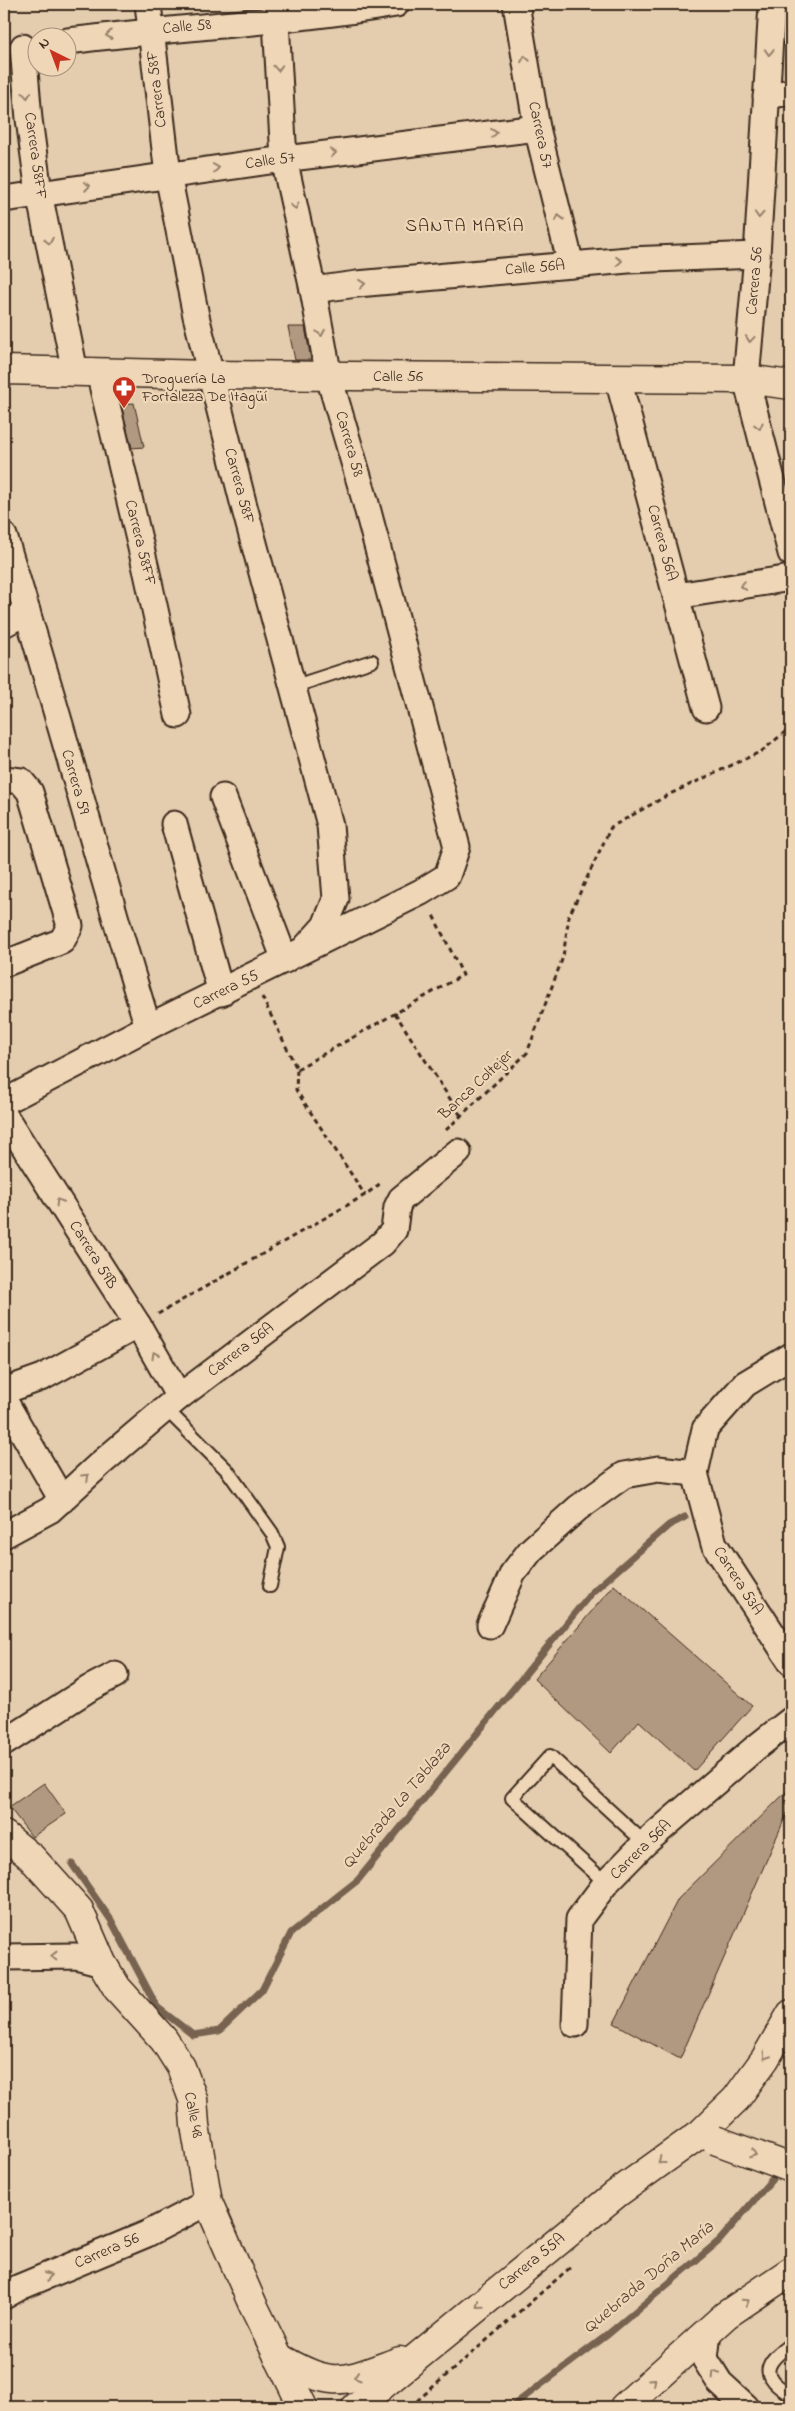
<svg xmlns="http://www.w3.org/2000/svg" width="795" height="2411" font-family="'Indie Flower',sans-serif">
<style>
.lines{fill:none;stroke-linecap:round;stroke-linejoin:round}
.stream{stroke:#766250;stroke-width:7}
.building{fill:#b09980;stroke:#3b2a1e}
.lane-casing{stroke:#3b2a1e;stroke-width:16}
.street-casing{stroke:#3b2a1e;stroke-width:29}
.secondary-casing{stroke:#3b2a1e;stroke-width:31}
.path{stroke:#3b2a1e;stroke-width:3;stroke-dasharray:5 4;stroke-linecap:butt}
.lane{stroke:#efd6b7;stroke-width:12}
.street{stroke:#efd6b7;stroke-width:25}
.secondary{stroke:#efd6b7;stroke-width:28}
.secondary-bridge-casing{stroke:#3b2a1e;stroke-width:31;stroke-linecap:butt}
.secondary-bridge{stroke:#efd6b7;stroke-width:28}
.oneway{stroke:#95806a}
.labels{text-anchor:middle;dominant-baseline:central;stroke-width:4.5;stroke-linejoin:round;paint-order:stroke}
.street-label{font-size:16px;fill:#3b2a1e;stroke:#efd6b7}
.poi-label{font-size:16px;fill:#3b2a1e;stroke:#efd6b7;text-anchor:start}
.neighbourhood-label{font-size:18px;letter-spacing:1px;fill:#3b2a1e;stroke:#efd6b7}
.water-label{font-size:18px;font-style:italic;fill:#544133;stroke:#efd6b7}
</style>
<rect width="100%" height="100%" fill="#e4ccae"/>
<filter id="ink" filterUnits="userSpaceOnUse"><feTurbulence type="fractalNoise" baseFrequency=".02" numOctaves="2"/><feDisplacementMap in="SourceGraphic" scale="10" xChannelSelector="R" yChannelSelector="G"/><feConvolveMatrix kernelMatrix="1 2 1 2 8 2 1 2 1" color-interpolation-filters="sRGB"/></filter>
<g filter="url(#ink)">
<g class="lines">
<g class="stream">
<polyline points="72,1864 111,1920 157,2007 193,2035 219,2031 262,1990 291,1933 358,1880 592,1592 669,1525 685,1517"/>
<polyline points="511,2407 606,2336 719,2241 780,2170"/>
</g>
</g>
<g class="building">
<polygon points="288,327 305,327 311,360 295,360"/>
<polygon points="134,403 144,447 132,448 121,404"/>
<polygon points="614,1585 752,1706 694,1771 639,1721 611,1753 534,1679"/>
<polygon points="44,1783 66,1814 32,1837 9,1807"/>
<polygon points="791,1787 791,1804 680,2059 614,2023 678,1899"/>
</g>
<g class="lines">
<g class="lane-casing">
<g id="lane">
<polyline points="292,687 372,661"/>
<polyline points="165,1408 227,1470 272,1533 278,1547 270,1586"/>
<polyline points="606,1883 512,1798 550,1756 645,1843"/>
<path d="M791 2344C764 2363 758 2376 791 2395"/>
</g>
</g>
<g class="street-casing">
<g id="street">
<polyline points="148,4 168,175 196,316 244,506 330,825 336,899 325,926 306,947"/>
<polyline points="516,4 537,128 571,265"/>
<polyline points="772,4 757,255 746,379 791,553"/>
<path d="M68 41C177 27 288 22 396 4"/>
<polyline points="23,47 29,119 39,193 75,372"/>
<polyline points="766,96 791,92"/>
<polyline points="4,199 284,159 537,128"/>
<polyline points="313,290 357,284 628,260 757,255"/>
<polyline points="99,372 147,573 178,715"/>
<polyline points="618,379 706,708"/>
<path d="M4 536C55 699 98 864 148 1027"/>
<polyline points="676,596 791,578"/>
<polyline points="4,624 27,611"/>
<polyline points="4,779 21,781 30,792 70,926 62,941 4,964"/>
<polyline points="223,797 285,960"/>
<polyline points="174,824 221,993"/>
<polyline points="4,1102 148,1027 421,892 447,876 457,847 365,500 329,377 313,290 284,159 275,4"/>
<polyline points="4,1115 138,1325 179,1397"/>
<polyline points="791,1356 745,1384 705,1429 695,1473 714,1544 791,1662"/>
<polyline points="4,1391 43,1377 138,1325"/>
<polyline points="4,1400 62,1500"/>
<polyline points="4,1535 50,1510 100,1464 179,1397 383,1243 394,1230 397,1207 401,1199 458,1152"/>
<polyline points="490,1625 513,1573 531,1550 578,1508 624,1475 658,1469 695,1473"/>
<polyline points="4,1743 90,1688 115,1675"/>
<polyline points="4,1957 76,1956 102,1963"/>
<polyline points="575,2024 579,1919 606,1883 645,1843 754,1749 791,1720"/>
<polyline points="4,2296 20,2287 147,2234 208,2202"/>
<polyline points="708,2332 705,2359 720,2383 746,2407"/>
</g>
</g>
<g class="secondary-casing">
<g id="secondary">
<polyline points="4,370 210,375 746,379 791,385"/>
<polyline points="4,1835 31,1857 79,1910 102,1963 117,1988 164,2040 181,2067 193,2099 195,2125 208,2202 253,2305 303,2407"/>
<path d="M278 2357C335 2390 342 2382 400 2361"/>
<polyline points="356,2407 616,2194 701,2133 736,2099 765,2059 791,2014"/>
<polyline points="624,2407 726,2315 791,2271"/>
</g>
</g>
<g class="path">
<polyline points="262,997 297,1069 296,1090 365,1195"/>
<polyline points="395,1013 461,1116"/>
<polyline points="297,1069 463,975 432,913"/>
<polyline points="446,1130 527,1053 563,957 569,916 611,827 670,794 762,751 791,727"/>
<polyline points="158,1314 365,1195 381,1183"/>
<polyline points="410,2407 572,2266"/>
</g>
<use href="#lane" class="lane"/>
<use href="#street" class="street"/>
<use href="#secondary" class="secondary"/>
<g class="secondary-bridge-casing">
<polyline id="secondary-bridge" points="715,2140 791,2168"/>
</g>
<use href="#secondary-bridge" class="secondary-bridge"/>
</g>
<defs><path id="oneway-chevron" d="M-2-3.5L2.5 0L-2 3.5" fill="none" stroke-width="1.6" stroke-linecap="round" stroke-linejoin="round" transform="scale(1.25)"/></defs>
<g class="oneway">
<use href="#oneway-chevron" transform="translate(109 35) rotate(173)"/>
<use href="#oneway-chevron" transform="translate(769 52) rotate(93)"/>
<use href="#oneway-chevron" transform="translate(525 59) rotate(-99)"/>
<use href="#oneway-chevron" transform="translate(278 68) rotate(86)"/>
<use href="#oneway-chevron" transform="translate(27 95) rotate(85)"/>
<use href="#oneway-chevron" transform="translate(494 133) rotate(-7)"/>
<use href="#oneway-chevron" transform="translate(333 153) rotate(-7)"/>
<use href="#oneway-chevron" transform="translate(216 168) rotate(-8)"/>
<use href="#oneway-chevron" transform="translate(87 186) rotate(-8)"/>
<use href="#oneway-chevron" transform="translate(295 206) rotate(77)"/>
<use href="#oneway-chevron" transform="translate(759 215) rotate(93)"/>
<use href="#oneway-chevron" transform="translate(559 218) rotate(-104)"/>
<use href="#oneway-chevron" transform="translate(49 241) rotate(79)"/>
<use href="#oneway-chevron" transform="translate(619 261) rotate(-5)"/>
<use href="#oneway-chevron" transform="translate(362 284) rotate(-6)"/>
<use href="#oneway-chevron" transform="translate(321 333) rotate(80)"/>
<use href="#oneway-chevron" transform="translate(750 339) rotate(95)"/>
<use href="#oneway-chevron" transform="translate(759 426) rotate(76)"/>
<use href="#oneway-chevron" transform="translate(743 586) rotate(171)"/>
<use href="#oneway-chevron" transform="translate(59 1202) rotate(-122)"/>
<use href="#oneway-chevron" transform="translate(155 1355) rotate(-120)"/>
<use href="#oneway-chevron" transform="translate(86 1477) rotate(-44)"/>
<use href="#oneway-chevron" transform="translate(54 1956) rotate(-179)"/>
<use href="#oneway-chevron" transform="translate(766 2056) rotate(122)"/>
<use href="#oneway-chevron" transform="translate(753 2154) rotate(20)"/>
<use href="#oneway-chevron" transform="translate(661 2161) rotate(144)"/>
<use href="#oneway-chevron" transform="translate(48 2276) rotate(-23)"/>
<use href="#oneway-chevron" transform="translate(746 2302) rotate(-34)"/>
<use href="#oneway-chevron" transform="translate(479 2305) rotate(141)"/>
<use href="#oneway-chevron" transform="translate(715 2374) rotate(-123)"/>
<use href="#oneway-chevron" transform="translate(357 2377) rotate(163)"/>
<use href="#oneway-chevron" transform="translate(653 2381) rotate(-42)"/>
</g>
</g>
<defs>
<g id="pharmacy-pin" transform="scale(1.25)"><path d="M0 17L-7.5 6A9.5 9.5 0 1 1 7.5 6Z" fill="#c8321e" stroke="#efd6b7"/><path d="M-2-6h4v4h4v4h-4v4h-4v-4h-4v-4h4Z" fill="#fff"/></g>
</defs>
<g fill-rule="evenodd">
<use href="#pharmacy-pin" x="124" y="388"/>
</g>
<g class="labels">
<g class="street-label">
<text transform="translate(187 27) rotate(-5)">Calle 58</text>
<text transform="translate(157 89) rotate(-97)">Carrera 58F</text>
<text transform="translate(540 135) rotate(78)">Carrera 57</text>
<text transform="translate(35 156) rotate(82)">Carrera 58FF</text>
<text transform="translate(270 161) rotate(-8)">Calle 57</text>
<text transform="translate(535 268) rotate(-5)">Calle 56A</text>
<text transform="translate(755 281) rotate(-85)">Carrera 56</text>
<text x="398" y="377">Calle 56</text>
<text transform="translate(349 444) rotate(74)">Carrera 58</text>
<text transform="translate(239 486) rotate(75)">Carrera 58F</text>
<text transform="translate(140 543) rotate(76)">Carrera 58FF</text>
<text transform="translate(662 543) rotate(75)">Carrera 56A</text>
<text transform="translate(75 782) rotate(74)">Carrera 59</text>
<text transform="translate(226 990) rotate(-26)">Carrera 55</text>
<text transform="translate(476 1085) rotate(-43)">Banca Coltejer</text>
<text transform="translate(93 1255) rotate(58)">Carrera 59B</text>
<text transform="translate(241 1350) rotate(-37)">Carrera 56A</text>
<text transform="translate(738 1581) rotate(57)">Carrera 53A</text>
<text transform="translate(641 1850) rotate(-44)">Carrera 56A</text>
<text transform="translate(193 2115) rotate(79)">Calle 48</text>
<text transform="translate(107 2251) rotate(-23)">Carrera 56</text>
<text transform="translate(532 2262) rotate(-39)">Carrera 55A</text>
</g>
<g class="poi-label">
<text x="142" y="379">Droguería La<tspan x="142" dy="18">Fortaleza De Itagüí</tspan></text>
</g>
<g class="neighbourhood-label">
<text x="465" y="227">SANTA MARÍA</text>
</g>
<g class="water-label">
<text transform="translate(397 1806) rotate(-50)">Quebrada La Tablaza</text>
<text transform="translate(649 2278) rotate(-40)">Quebrada Doña María</text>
</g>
</g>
<rect width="795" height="2411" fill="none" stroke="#efd6b7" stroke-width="20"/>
<rect x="10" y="10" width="775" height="2391" fill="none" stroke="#3b2a1e" stroke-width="2" filter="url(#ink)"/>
<g transform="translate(52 52) rotate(318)"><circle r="24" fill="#efd6b7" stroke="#a7917a"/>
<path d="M0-4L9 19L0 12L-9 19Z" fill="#c8321e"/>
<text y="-8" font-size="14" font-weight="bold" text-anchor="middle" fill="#3b2a1e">N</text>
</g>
</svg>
